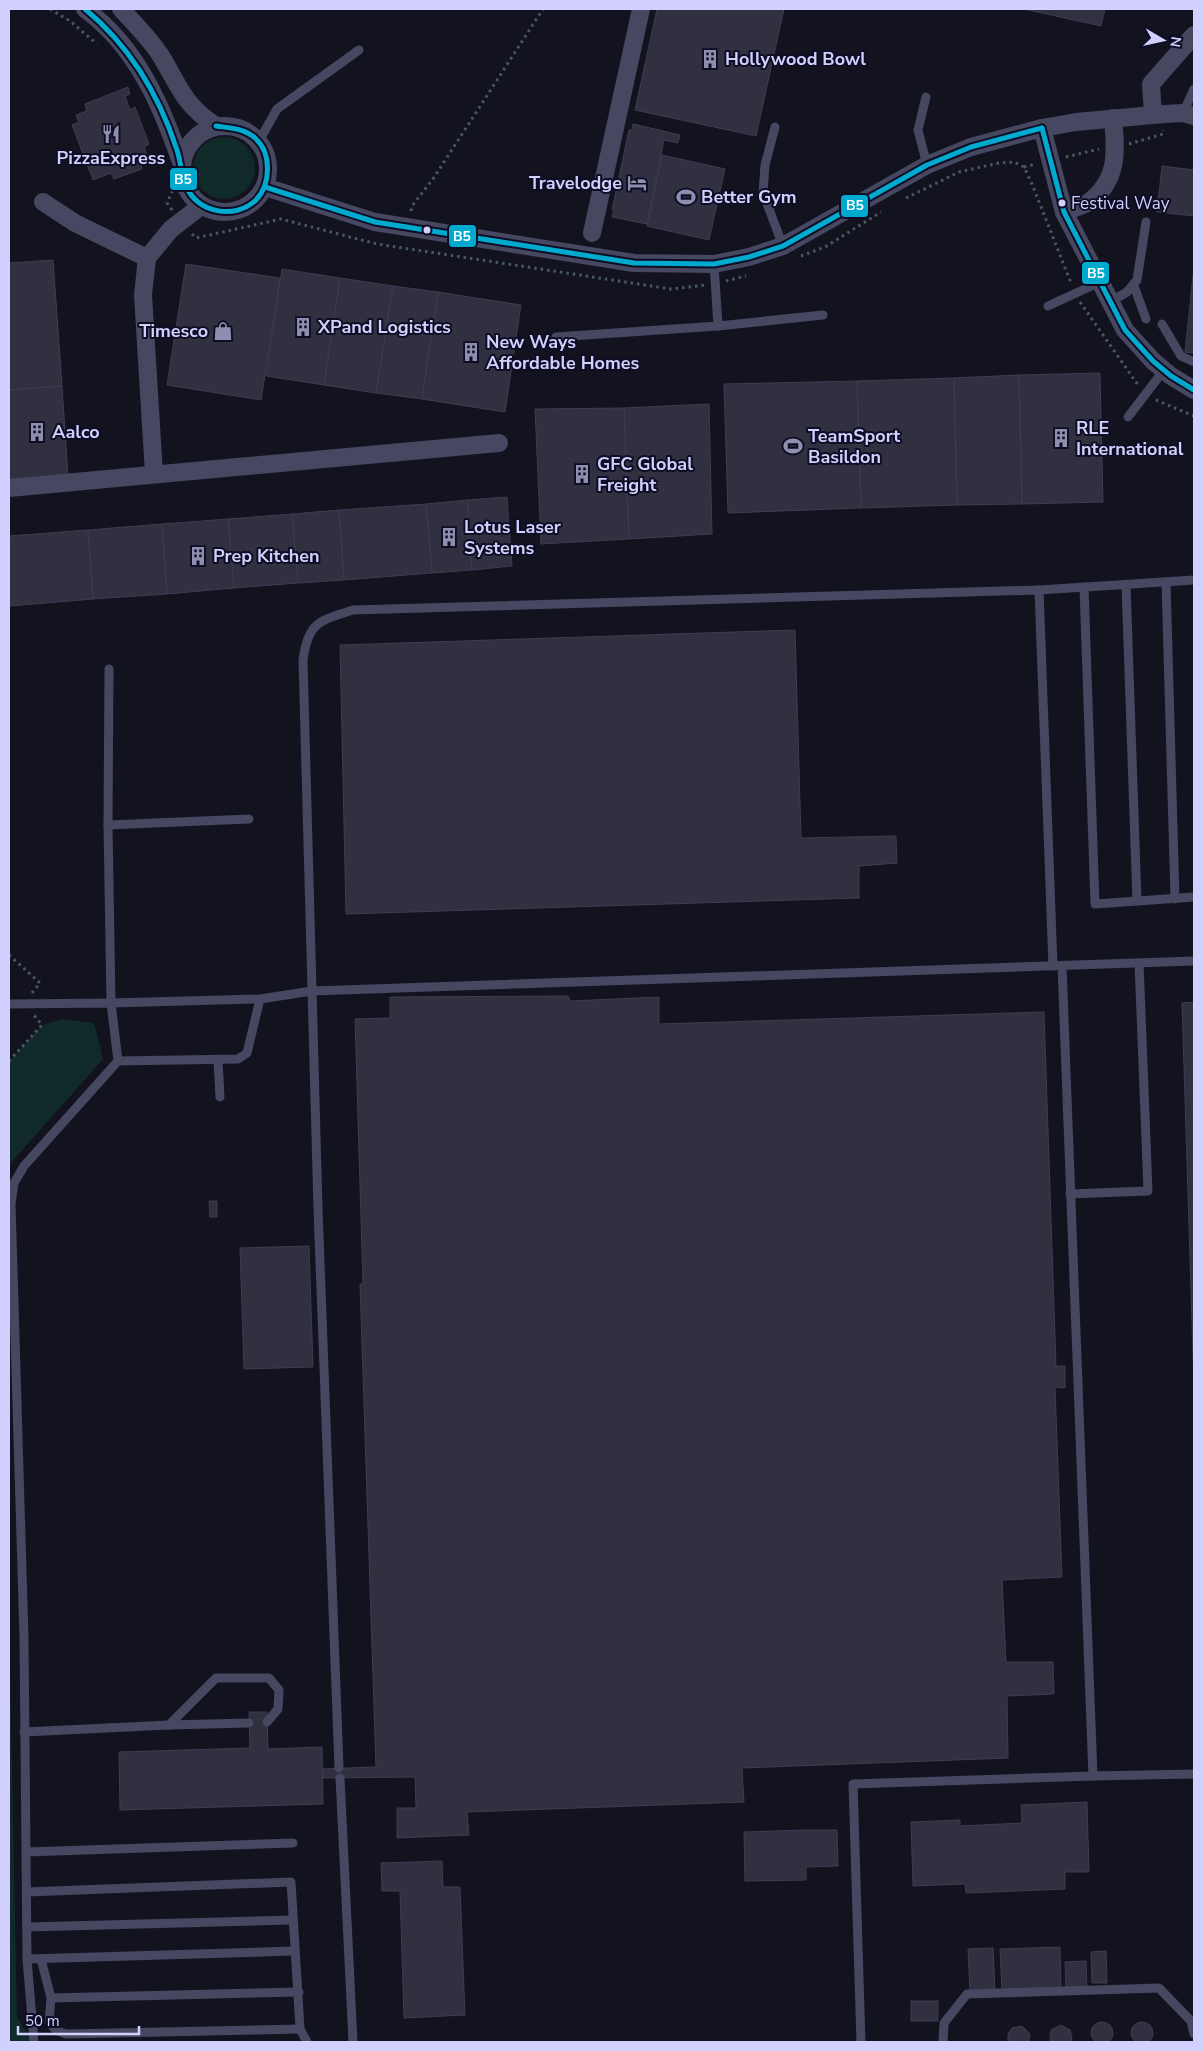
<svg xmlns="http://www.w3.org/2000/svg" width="1203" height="2051" font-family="'Nunito Sans',sans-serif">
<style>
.green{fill:#102a29}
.building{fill:#313041;stroke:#3e3c53}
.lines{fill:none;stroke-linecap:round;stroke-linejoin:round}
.path{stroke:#475967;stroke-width:3;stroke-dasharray:2.5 4;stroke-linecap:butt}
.lane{stroke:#464760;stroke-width:9}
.street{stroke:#464760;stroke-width:18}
.bus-1-casing{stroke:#0f0d24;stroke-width:9}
.bus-1{stroke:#00a9ce;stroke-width:5}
.bus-dot{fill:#d2d0ff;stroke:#0f0d24;stroke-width:2}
.labels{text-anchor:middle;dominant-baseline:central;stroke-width:4;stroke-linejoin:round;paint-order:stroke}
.bus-label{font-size:17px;fill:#d2d0ff;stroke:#0f0d24;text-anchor:start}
.poi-label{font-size:18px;font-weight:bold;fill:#d2d0ff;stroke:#0f0d24;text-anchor:start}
.line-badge{stroke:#0f0d24;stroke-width:2}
.badge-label{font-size:14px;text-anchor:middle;font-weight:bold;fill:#fff}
</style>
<rect width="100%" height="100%" fill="#13121f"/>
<g class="green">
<circle cx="224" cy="168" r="31"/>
<polygon points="62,1019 94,1023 103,1059 9,1165 9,1062 42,1025"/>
<polygon points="9,1618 17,2017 33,2042 9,2042"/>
</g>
<g class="building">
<polygon points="657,9 784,9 756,136 635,110"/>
<polygon points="1024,9 1105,9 1101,26"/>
<polygon points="128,87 130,94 125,96 130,110 135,107 149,144 144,147 150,163 141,166 142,169 114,179 111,173 93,180 72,125 79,122 76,115 87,111 85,104"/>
<polygon points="633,124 680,135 678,143 664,140 647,224 612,217 614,211 612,210 629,130 632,130"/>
<polygon points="662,155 725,169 709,240 647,226"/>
<polygon points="1162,166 1194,170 1194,216 1157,212"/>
<polygon points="53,260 62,386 9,390 9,263"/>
<polygon points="186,264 280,278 261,400 167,385"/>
<polygon points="1194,267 1194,353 1185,352"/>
<polygon points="282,269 340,278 324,385 266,376"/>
<polygon points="340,278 393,286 376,393 324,385"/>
<polygon points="393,286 438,292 422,399 376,393"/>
<polygon points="438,292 521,305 505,412 422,399"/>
<polygon points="1100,373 1103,502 1022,504 1019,375"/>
<polygon points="1019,375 1022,504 957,505 954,378"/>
<polygon points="954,378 957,505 861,508 857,381"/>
<polygon points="857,381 861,508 728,513 724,384"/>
<polygon points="62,386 68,475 9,480 9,390"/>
<polygon points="709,404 712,534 629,539 624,408"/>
<polygon points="624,408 629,539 541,544 535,409"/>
<polygon points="507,497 512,566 472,570 467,500"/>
<polygon points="467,500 472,570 432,573 426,504"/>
<polygon points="426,504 432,573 344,580 339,510"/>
<polygon points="339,510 344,580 298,583 292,514"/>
<polygon points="292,514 298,583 234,588 228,519"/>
<polygon points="228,519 234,588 167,594 162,524"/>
<polygon points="162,524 167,594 93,599 88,530"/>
<polygon points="88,530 93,599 9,606 9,536"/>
<polygon points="795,630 801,838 896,836 897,863 859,866 859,898 346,914 340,645"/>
<polygon points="568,996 570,1001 659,997 659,1024 1044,1012 1056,1366 1065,1366 1065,1388 1055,1387 1062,1577 1002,1580 1006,1662 1053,1662 1054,1694 1007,1696 1008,1758 742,1768 744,1802 467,1812 469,1835 397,1838 397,1808 416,1808 415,1777 323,1778 322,1769 376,1767 360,1284 363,1284 355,1019 390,1018 390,997"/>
<polygon points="1194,1002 1194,1386 1182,1003"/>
<polygon points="209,1201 217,1201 217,1217 210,1217"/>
<polygon points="309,1246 313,1367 244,1369 240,1248"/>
<polygon points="249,1712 267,1712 268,1749 322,1747 323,1804 120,1810 119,1752 250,1748"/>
<polygon points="1087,1802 1089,1872 1065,1872 1065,1889 966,1893 965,1884 913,1886 911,1822 960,1820 960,1826 1022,1823 1021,1805"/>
<polygon points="805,1830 837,1830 838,1866 806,1867 806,1880 745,1881 744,1832"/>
<polygon points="442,1861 443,1887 460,1887 465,2015 404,2018 400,1891 382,1891 381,1863"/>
<polygon points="1060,1947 1061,1989 1002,1991 1000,1949"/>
<polygon points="993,1948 995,1991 970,1993 968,1949"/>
<polygon points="1106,1951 1107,1983 1092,1983 1091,1952"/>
<polygon points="1086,1961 1087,1988 1066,1988 1065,1962"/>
<rect x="911" y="2001" width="27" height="20"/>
<circle cx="1142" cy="2033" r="11"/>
<circle cx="1102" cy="2033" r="11"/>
<polygon points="1061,2025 1070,2030 1072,2037 1071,2042 1050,2041 1051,2030"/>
<polygon points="1022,2026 1030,2034 1029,2042 1008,2042 1008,2034 1012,2028"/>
</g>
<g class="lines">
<g class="path">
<polyline points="50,9 70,21 97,44"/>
<polyline points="1129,144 1163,134 1163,130"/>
<polyline points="1066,157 1099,149"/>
<polyline points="1024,167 1036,164"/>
<polyline points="906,198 959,172 999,163 1014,162 1024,167 1032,184 1071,283"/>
<polyline points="172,210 167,203 175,185 172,175"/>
<polyline points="411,211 412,206 433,179 543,9"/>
<polyline points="192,234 196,238 281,219 377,244 671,289 705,285"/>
<polyline points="801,256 825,247 881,212"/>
<polyline points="726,281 746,276"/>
<polyline points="1080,302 1138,385"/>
<polyline points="1156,400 1194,416"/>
<polyline points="9,955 40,983 32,993"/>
<polyline points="9,1061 42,1025 34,1015"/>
</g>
<g class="lane">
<polyline points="926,97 918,130 927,165"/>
<polyline points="1183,113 1194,89"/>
<polyline points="775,127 765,165 763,193 783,246"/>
<polyline points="259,141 277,109 359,50"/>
<polyline points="1134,286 1146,319"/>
<polyline points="1110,302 1127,292 1137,280 1146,222"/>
<polyline points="1048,306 1100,282"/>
<polyline points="1162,324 1181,356 1194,362"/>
<polyline points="718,326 823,315"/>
<polyline points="556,337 718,326 714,264"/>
<polyline points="1128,417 1164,370"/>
<polyline points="1166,582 1175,899"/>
<polyline points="1126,585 1137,901"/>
<polyline points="1084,587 1095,904 1194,897"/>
<polyline points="1039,590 1194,580"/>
<polyline points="249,819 108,825 111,1003 260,999 312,991 1194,961"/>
<polyline points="108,825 109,669"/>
<polyline points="1062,966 1093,1776"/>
<polyline points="9,1004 111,1003 118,1061 24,1166 14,1183 11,1204 24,1637 27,1959 34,2042"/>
<polyline points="218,1060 220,1097"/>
<polyline points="118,1061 238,1059 247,1053 260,999"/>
<polyline points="1070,1194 1148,1191 1139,963"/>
<polyline points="169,1725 249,1723"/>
<polyline points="24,1732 169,1725 216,1678 269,1678 279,1690 278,1709 267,1722"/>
<path d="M339 1768 318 1209 303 660C308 622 319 621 353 610L1039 590 1053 966"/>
<polyline points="340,1778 353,2042"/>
<polyline points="26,1852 293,1843"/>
<polyline points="27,1892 291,1882 300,2029 307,2042"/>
<polyline points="27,1927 292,1920"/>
<polyline points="27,1959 294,1951"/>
<polyline points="41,1959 51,1998"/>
<path d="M299 1992 51 1998C50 2017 44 2028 66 2034L300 2029"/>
<polyline points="861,2042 853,1784 1093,1776 1194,1774"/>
<polyline points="943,2042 944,2023 967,1994 1159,1988 1191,2021 1194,2034"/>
</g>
<g class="street">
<path d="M85 9C136 46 161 104 181 162"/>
<path d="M121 9C134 23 148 37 159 53 179 84 182 104 216 126"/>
<polyline points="1153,115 1151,84 1194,35"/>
<circle cx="225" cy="169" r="43"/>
<polyline points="1042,128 1064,212 1125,330 1153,361 1171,376 1194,390"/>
<polyline points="265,187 375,222 634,263 714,264 749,257 783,246 927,165 971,147 1042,128 1076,122 1164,114 1183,113 1194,116"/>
<polyline points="43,202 75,223 147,258"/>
<path d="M1064 212C1072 209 1082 206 1089 202 1119 180 1116 150 1113 118"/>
<polyline points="592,233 641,9"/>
<polyline points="154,474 143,295 147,258 171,229 201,206"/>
<polyline points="9,488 499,443"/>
</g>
<g class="bus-1-casing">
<g id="bus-1">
<path d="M85 9C130 46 159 95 177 150 181 162 181 175 186 186 197 213 235 220 256 200 271 184 272 153 255 138 244 128 230 128 216 126"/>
<polyline points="1042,128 1064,212 1125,330 1153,361 1171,376 1194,390"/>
<polyline points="265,187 375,222 634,263 714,264 749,257 783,246 927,165 971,147 1042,128"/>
</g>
</g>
<use href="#bus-1" class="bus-1"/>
</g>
<defs>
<g id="building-bare" transform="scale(1.5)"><path d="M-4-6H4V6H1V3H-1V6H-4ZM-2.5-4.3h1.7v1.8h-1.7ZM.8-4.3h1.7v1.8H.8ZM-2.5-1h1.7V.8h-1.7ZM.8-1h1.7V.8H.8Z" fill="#8f8eb1" stroke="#0f0d24" stroke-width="2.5" paint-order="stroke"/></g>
<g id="restaurant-bare" transform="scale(1.5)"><path d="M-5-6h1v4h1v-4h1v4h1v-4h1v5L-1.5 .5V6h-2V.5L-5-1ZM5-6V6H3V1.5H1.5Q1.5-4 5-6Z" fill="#8f8eb1" stroke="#0f0d24" stroke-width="2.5" paint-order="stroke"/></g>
<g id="hotel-bare" transform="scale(1.5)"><path d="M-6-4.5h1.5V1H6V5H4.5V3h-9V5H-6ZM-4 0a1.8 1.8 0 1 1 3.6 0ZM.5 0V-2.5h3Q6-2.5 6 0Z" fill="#8f8eb1" stroke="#0f0d24" stroke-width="2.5" paint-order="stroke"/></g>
<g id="stadium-bare" transform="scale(1.5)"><path d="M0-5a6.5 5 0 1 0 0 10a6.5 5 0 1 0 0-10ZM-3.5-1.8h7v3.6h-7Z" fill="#8f8eb1" stroke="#0f0d24" stroke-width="2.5" paint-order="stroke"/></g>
<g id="shop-bare" transform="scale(1.5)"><path d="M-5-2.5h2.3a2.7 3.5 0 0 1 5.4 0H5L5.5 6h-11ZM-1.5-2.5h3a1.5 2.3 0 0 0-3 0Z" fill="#8f8eb1" stroke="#0f0d24" stroke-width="2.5" paint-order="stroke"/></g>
</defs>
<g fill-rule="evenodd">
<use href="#building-bare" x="710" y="59"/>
<use href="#restaurant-bare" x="111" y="134"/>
<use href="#hotel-bare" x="637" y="183"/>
<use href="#stadium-bare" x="686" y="197"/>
<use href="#building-bare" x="303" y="327"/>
<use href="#shop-bare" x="223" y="331"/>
<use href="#building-bare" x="471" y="352"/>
<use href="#building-bare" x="37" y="432"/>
<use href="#building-bare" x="1061" y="438"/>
<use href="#stadium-bare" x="793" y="446"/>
<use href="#building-bare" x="582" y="474"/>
<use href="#building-bare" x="449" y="537"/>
<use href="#building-bare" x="198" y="556"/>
</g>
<g class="bus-dot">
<circle cx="1062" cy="203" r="4.5"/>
<circle cx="427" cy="230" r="4.5"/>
</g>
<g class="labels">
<g class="bus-label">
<text x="1071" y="203">Festival Way</text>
</g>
<g class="poi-label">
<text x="725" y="59">Hollywood Bowl</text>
<text x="111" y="158" text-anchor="middle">PizzaExpress</text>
<text x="622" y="183" text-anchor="end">Travelodge</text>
<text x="701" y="197">Better Gym</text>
<text x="318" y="327">XPand Logistics</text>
<text x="208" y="331" text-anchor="end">Timesco</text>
<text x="486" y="342">New Ways<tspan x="486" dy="21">Affordable Homes</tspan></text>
<text x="1076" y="428">RLE<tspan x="1076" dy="21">International</tspan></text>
<text x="52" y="432">Aalco</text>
<text x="808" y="436">TeamSport<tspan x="808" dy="21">Basildon</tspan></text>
<text x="597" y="464">GFC Global<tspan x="597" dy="21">Freight</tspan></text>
<text x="464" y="527">Lotus Laser<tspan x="464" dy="21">Systems</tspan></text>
<text x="213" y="556">Prep Kitchen</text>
</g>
</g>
<g class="line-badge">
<rect x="169" y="167" width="29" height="24" rx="5" fill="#00a9ce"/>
<rect x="840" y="194" width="29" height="24" rx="5" fill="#00a9ce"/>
<rect x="448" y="224" width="29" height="24" rx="5" fill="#00a9ce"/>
<rect x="1081" y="261" width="29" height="24" rx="5" fill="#00a9ce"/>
</g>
<g class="badge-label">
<text x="183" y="184">B5</text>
<text x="855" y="210">B5</text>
<text x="462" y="241">B5</text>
<text x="1096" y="278">B5</text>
</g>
<rect width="1203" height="2051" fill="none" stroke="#d2d0ff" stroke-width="20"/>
<g transform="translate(1163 40) rotate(99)" stroke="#0f0d24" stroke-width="4" paint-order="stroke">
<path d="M0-4L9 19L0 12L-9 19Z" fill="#d2d0ff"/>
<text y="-8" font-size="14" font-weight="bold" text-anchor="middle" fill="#d2d0ff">N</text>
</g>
<path d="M18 2026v8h121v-8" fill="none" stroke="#d2d0ff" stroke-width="2.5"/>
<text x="25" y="2026" font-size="15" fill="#d2d0ff" stroke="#0f0d24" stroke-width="4" paint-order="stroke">50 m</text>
</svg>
